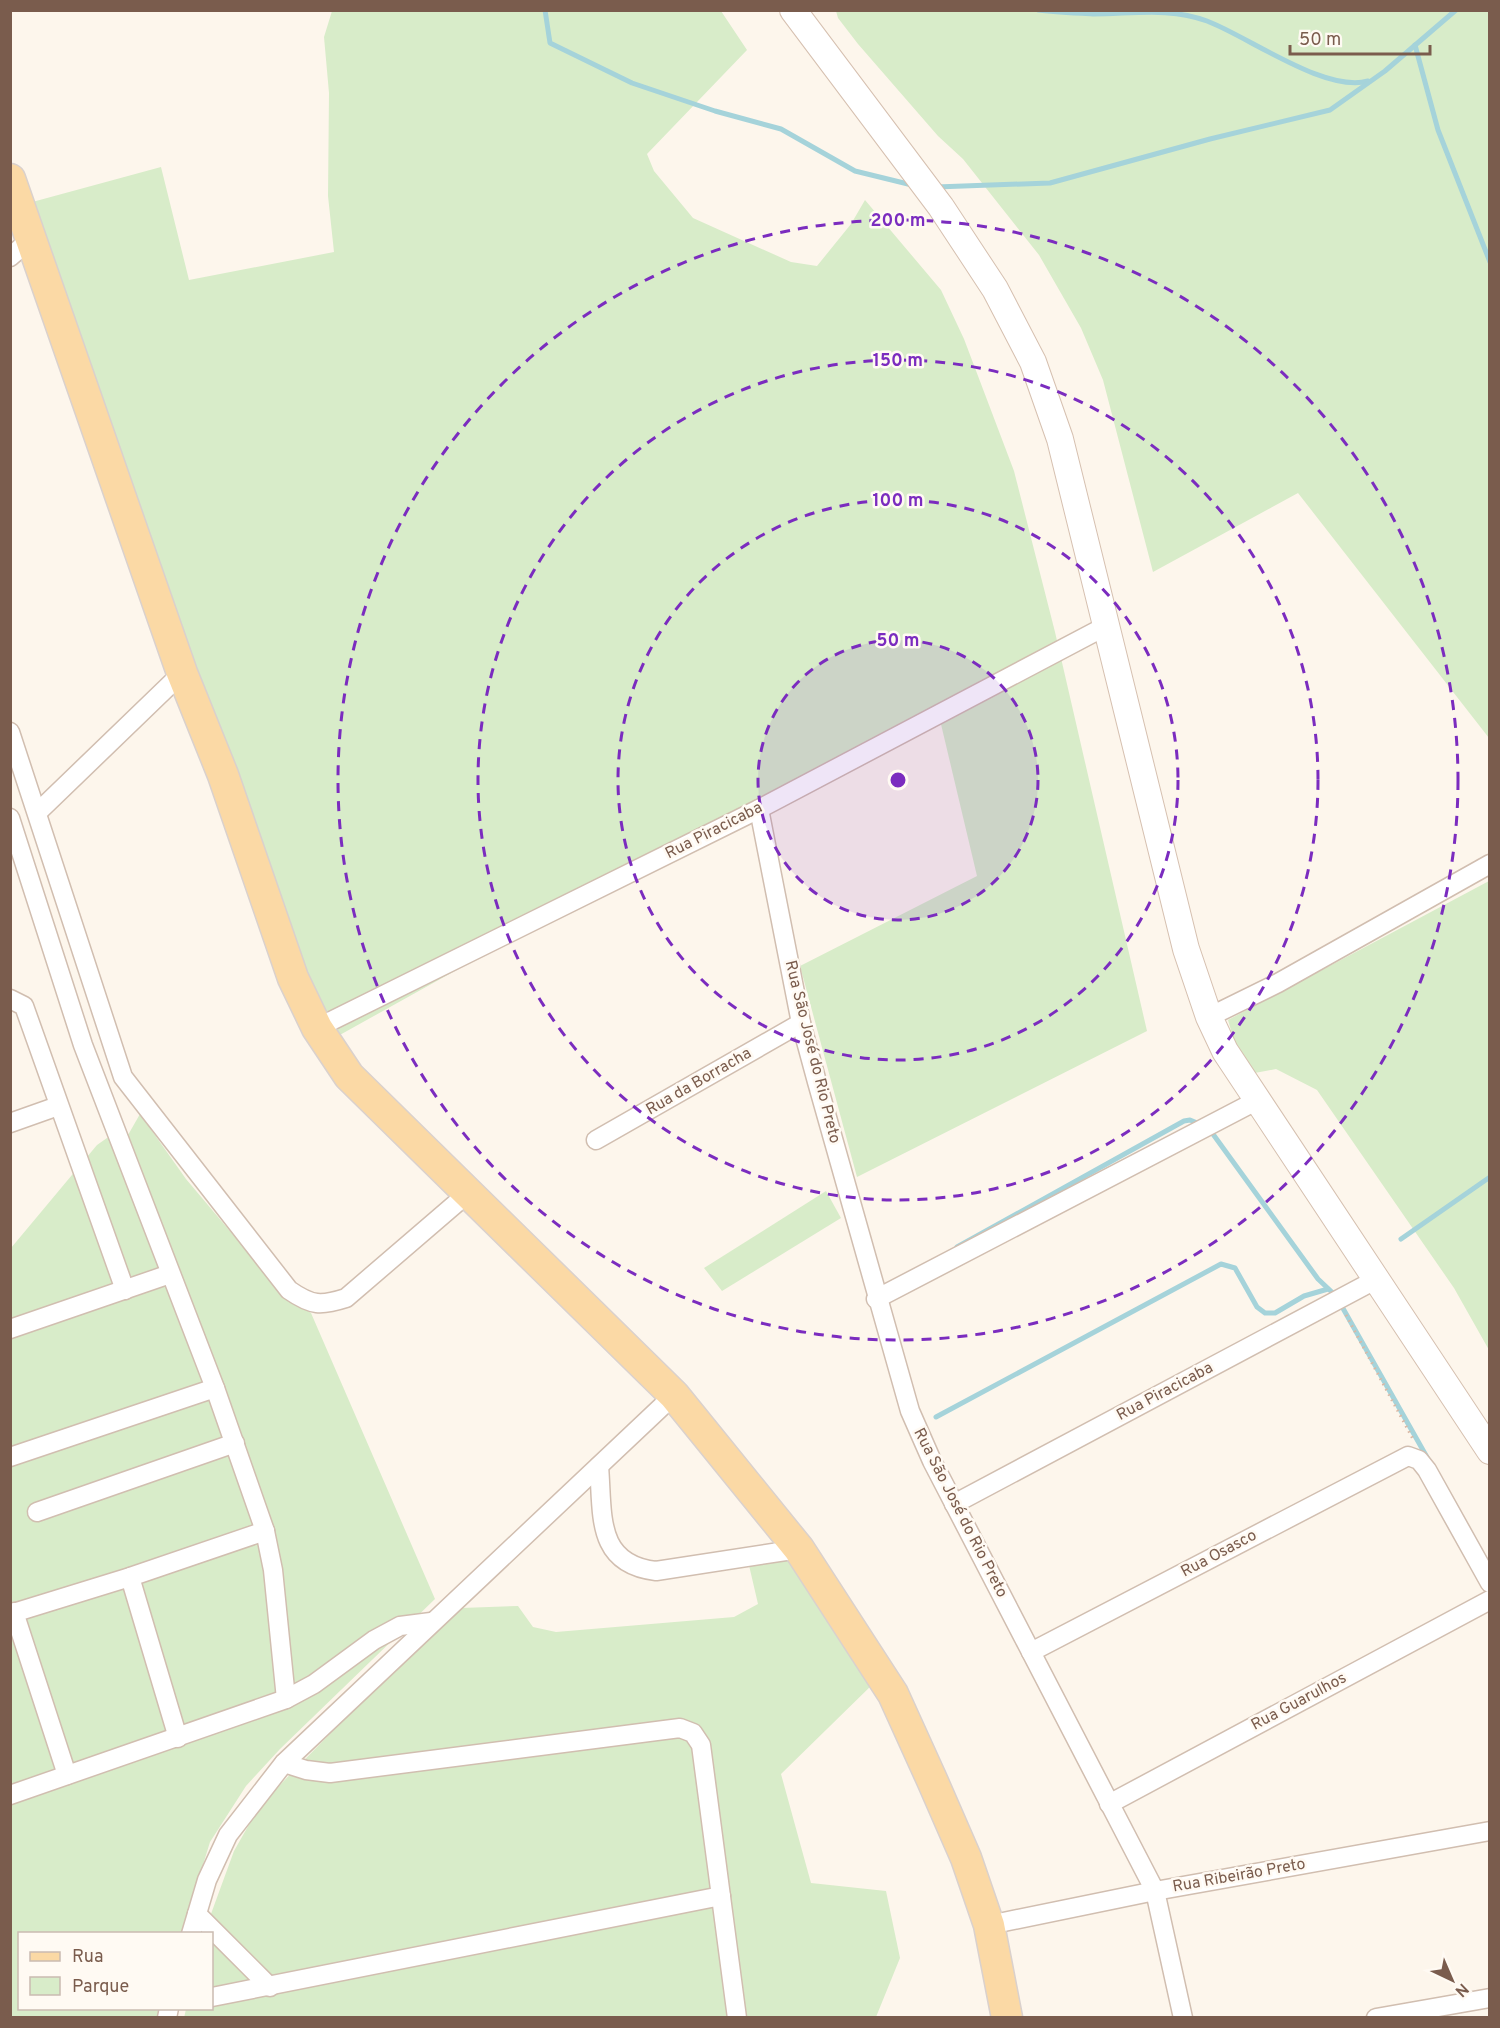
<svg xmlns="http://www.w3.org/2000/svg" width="1500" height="2028" font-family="Overpass,sans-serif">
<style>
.green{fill:#d8ecc9}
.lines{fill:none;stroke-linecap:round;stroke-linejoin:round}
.stream{stroke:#a5d3da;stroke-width:5}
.street-casing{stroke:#d1beb0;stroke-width:21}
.secondary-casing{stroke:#d6c0b0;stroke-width:28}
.primary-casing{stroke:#dad1cd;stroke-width:33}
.path{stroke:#d9b8a5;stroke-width:3;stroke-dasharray:1.5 4.5;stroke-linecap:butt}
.street{stroke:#fff;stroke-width:18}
.secondary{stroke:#fff;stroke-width:26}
.primary{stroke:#fbd9a5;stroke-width:30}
.ring{fill:none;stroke:#7b2cbf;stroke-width:3;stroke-dasharray:10 8}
.labels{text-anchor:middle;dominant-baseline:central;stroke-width:5;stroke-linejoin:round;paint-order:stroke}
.street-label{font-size:16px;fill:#7a5c4d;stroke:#fffaf3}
.centre{fill:#7b2cbf;stroke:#fffaf3;stroke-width:3}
.ring-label{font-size:18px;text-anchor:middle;font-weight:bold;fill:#7b2cbf;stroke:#fffaf3;stroke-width:5;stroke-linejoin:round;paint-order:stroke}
</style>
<rect width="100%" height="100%" fill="#fdf6ec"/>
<g class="green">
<polygon points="332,11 721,11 747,50 647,154 654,171 693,218 791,262 817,266 851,224 865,200 941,290 964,339 1014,471 1055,632 1147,1031 857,1177 800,966 977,876 940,720 539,924 338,1036 286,965 25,204 161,167 189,280 334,252 328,196 329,93 324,37"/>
<polygon points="836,11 1489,11 1489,738 1298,493 1153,572 1103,380 1081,328 1039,255 963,159 938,136 858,44 838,18"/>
<polygon points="1489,881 1489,1350 1454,1288 1317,1090 1276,1069 1244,1075 1228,1020"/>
<polygon points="140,1114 186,1179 283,1294 311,1313 435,1599 280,1749 246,1786 210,1842 182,1933 20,1934 20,2008 165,2009 163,2017 11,2018 11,1248 97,1145 107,1138 124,1142"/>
<polygon points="826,1191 841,1218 722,1291 704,1268"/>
<polygon points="748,1561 800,1561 875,1682 781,1774 811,1883 886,1891 900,1958 876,2017 184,2018 186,2009 212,2008 212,1934 204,1933 234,1851 255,1814 272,1793 366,1697 461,1608 518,1606 533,1627 556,1632 734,1617 758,1604"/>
</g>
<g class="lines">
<g class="stream">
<polyline points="545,10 550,43 632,83 715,111 781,129 855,171 912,185"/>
<path d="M1038 10C1056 12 1075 13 1093 14 1132 14 1170 7 1207 21 1249 37 1325 93 1368 81"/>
<polyline points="1415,45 1438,130 1490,262"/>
<polyline points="936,187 1050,183 1210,139 1330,110 1385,71 1456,10"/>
<polyline points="1210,1130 1318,1279 1336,1296 1428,1459"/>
<polyline points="1401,1239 1490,1177"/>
<polyline points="957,1247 1184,1121 1190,1120 1202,1125"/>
<polyline points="936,1417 1221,1264 1235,1268 1257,1307 1265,1313 1275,1313 1304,1296 1328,1289"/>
</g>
<g class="street-casing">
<g id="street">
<polyline points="10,257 33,237"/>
<path d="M10 732 123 1077 289 1290C312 1306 321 1306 346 1298L467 1194"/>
<polyline points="759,809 801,1023 817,1082 910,1411 932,1461 1155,1891 1183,2018"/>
<polyline points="38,812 182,673"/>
<polyline points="10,818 83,1045 215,1388 265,1531 273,1570 286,1699"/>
<polyline points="10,999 24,1006 125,1290"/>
<polyline points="1209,1017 1278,983 1490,864"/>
<polyline points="317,1028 759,809 1106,626"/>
<polyline points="10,1123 58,1106"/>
<polyline points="596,1140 801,1023"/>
<polyline points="876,1299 1256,1101"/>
<polyline points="10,1329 170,1274"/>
<polyline points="10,1457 215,1388"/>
<path d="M599 1466C603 1514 595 1564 656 1571L799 1549"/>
<polyline points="954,1504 1375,1280"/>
<polyline points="37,1512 235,1443"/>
<polyline points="130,1577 178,1738"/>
<polyline points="14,1612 67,1775"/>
<polyline points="10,1614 130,1577 265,1531"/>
<polyline points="1031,1652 1408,1456 1419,1460 1427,1470 1490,1583"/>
<polyline points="284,1763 306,1770 330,1773 680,1728 693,1733 701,1745 737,2018"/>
<polyline points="10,1795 286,1699 314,1684 374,1640 400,1626 431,1622"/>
<polyline points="1109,1804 1490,1600"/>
<polyline points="197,1914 270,1987"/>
<polyline points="989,1925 1155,1891 1490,1831"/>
<polyline points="191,1934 207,1880 228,1835 284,1763 674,1395"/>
<polyline points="212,1997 721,1896"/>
<polyline points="167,2018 169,2008"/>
<polyline points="1376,2018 1490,1998"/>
</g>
</g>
<g class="secondary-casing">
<polyline id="secondary" points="793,10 941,207 995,289 1033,362 1060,439 1186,949 1209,1017 1225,1051 1490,1451"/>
</g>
<g class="primary-casing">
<polyline id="primary" points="10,179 182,673 223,775 293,978 317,1028 349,1076 674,1395 799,1549 893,1694 932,1780 966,1858 989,1925 1007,2018"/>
</g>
<polyline class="path" points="1346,1315 1413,1439"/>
<use href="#street" class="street"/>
<use href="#secondary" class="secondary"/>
<use href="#primary" class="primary"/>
</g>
<circle cx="898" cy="780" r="140" fill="#7b2cbf" fill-opacity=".12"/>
<g class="ring">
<circle cx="898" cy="780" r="140"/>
<circle cx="898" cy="780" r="280"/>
<circle cx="898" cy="780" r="420"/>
<circle cx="898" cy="780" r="560"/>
</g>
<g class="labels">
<g class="street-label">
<text transform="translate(714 831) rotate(-27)">Rua Piracicaba</text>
<text transform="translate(812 1052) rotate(76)">Rua São José do Rio Preto</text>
<text transform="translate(699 1082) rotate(-30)">Rua da Borracha</text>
<text transform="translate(1165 1392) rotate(-28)">Rua Piracicaba</text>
<text transform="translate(960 1513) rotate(63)">Rua São José do Rio Preto</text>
<text transform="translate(1219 1554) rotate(-28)">Rua Osasco</text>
<text transform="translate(1299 1702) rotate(-28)">Rua Guarulhos</text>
<text transform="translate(1239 1876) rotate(-10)">Rua Ribeirão Preto</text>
</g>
</g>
<circle cx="898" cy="780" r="9" class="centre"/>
<g class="ring-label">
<text x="898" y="226">200 m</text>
<text x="898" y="366">150 m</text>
<text x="898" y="506">100 m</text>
<text x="898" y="646">50 m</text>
</g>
<rect width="1500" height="2028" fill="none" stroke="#7a5c4d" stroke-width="24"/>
<rect x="18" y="1932" width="195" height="78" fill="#fffaf3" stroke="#cabbb1" stroke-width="1.5"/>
<rect x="30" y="1952" width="30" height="9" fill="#fbd9a5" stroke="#cabbb1" stroke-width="1.5"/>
<text x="72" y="1962" font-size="18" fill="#7a5c4d">Rua</text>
<rect x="30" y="1977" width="30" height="18" fill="#d8ecc9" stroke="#cabbb1" stroke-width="1.5"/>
<text x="72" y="1992" font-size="18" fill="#7a5c4d">Parque</text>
<g transform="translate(1452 1980) rotate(136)" stroke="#fffaf3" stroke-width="4.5" paint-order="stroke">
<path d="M0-4.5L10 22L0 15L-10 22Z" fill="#7a5c4d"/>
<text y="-9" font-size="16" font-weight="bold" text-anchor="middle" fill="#7a5c4d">N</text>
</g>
<path d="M1290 45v9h140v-9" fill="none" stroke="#7a5c4d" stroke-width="3"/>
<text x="1299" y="45" font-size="18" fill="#7a5c4d" stroke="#fffaf3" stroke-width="4.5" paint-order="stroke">50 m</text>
</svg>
